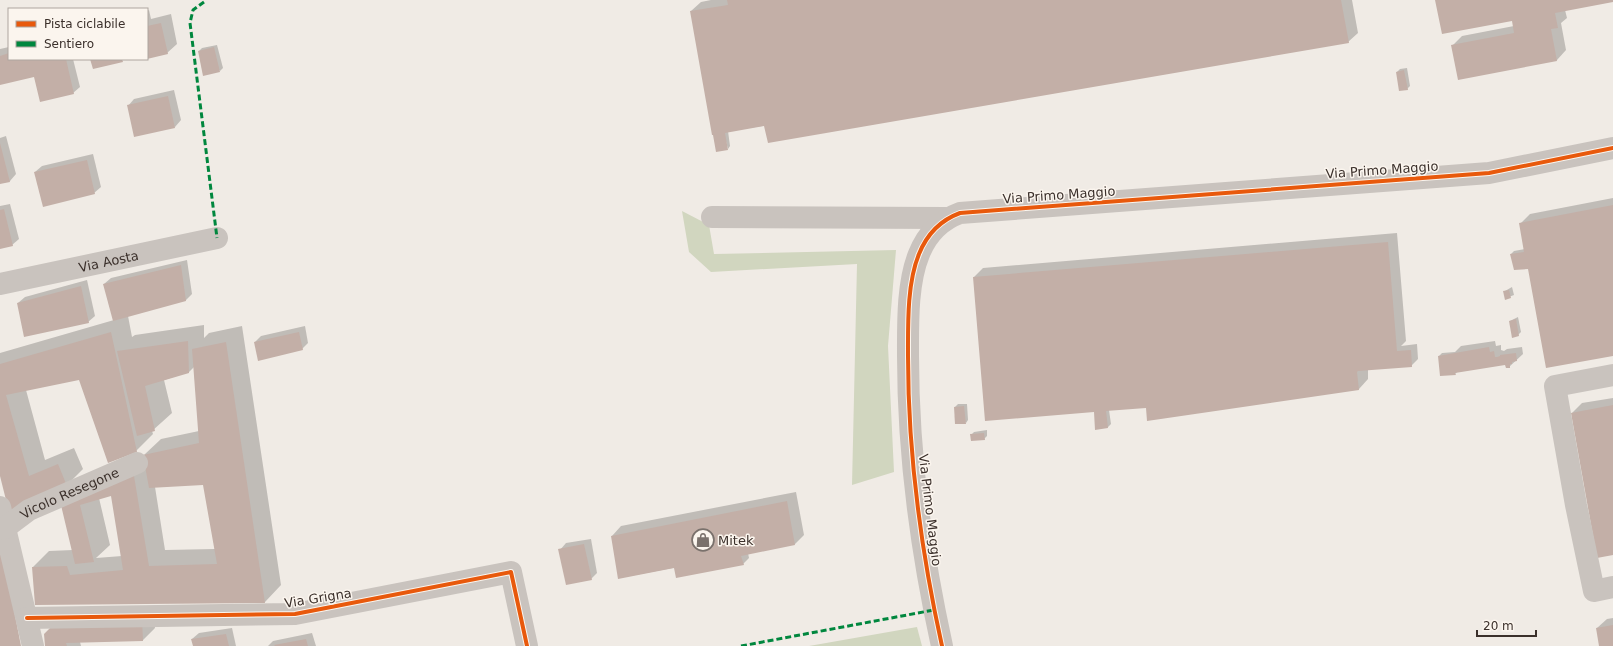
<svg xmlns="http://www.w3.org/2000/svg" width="1613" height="646" font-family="'DejaVu Sans',sans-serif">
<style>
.green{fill:#d1d6bf}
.shadow{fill:#0003;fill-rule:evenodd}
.building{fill:#c3afa7}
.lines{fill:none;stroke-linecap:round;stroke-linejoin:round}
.minor{stroke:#c9c3be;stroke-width:22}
.quiet{stroke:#00873e;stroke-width:3;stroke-dasharray:6 3;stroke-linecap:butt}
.cycleway-casing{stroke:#fbf5ee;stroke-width:6}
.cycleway{stroke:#e8590c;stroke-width:4}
.labels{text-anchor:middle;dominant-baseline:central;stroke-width:3;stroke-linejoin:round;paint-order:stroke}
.street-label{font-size:13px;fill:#3b302b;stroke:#fbf5ee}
.poi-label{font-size:13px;fill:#3b302b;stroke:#fbf5ee;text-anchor:start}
</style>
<rect width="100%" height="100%" fill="#f0ebe5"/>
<g class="green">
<polygon points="682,211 709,225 714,254 896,250 888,346 894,472 852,485 857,264 711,272 689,252"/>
<polygon points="917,627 922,646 809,646"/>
</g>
<g class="shadow">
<polygon points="711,0 1352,0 1358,33 1348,42 728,131 730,146 728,149 691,11 701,2"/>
<polygon points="1436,0 1613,0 1613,1 1565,10 1567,18 1561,23 1566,50 1557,60 1459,79 1452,46 1462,36 1514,26 1513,20"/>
<polygon points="149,10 151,19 171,14 177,44 167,53 147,58 147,11"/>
<polygon points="217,45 223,68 220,71 199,51 202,48"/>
<polygon points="9,47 9,59 73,59 80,87 73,93 35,76 0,84 0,49"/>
<polygon points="1407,68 1410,86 1407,89 1397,72 1400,69"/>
<polygon points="174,90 181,120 175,127 128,106 134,99"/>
<polygon points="6,136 16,174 10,181 0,183 0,138"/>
<polygon points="93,154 101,187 94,193 35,172 42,166"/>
<polygon points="1613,198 1613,354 1528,266 1511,254 1514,251 1525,249 1520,224 1530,214"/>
<polygon points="10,204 19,239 12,245 0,248 0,206"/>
<polygon points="1397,233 1406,341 1401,346 1417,344 1418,359 1411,366 1368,369 1368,379 1359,389 1148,420 1147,407 1109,410 1111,424 1108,427 1096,429 1096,411 974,277 983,268"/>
<path d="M187 260 192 294 186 300 128 316 132 337 135 335 204 325V338L209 333 242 326 281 585 265 602 36 604 33 567 49 551 73 550 61 501 144 455 161 439 199 431 194 367 189 372 164 380 172 413 152 431 153 434 136 451 80 379 26 390 45 460 74 448 83 469 67 485 0 472V353L114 320 104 284 111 278ZM204 484 215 549 165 550 155 487ZM112 495 122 556 96 558 110 545 99 498Z"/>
<polygon points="87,280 95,316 88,322 18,303 25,297"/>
<polygon points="1512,287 1514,295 1506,298 1505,291"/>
<polygon points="1518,317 1521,332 1518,335 1510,321"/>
<polygon points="305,326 308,343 302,349 255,342 261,336"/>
<polygon points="1495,341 1496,346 1501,345 1501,350 1504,351 1507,349 1522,347 1523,354 1509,367 1506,363 1458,371 1455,374 1439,356 1442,353 1455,352 1461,346"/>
<polygon points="1613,398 1613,554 1572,413 1582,403"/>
<polygon points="958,404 967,404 968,420 966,423 955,407"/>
<polygon points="987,430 987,436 984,439 971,435 974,432"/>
<polygon points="796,492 804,535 795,544 748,553 749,558 743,564 678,567 619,578 612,536 621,526"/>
<polygon points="591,539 597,573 591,579 560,550 566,543"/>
<polygon points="154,607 155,628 143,640 80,642 81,646 47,646"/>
<polygon points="1613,618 1613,646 1600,646 1597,628 1607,619"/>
<polygon points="232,628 236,646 194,646 192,639 199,633"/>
<polygon points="312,633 316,646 268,646 273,641"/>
</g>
<g class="building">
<polygon points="727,0 1341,0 1349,43 768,143 764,126 725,133 728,150 716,152 713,135 712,135 690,11 728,5"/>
<polygon points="1435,0 1613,0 1613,2 1555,13 1558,28 1551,29 1557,61 1458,80 1451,45 1514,33 1512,21 1442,34"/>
<polygon points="161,23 168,54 147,59 147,26"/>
<polygon points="214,47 220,72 203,76 198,51"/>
<polygon points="9,53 9,59 66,59 74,94 40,102 34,77 0,85 0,56"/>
<polygon points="90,59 122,59 123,62 93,69"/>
<polygon points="1404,70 1408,90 1399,91 1396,72"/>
<polygon points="168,96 175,128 134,137 127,105"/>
<polygon points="0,143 10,182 0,184"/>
<polygon points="87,160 95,194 43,207 34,172"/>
<polygon points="1613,205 1613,356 1546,368 1528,269 1514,270 1510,254 1524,252 1519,223"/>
<polygon points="4,209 13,246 0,249 0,210"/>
<polygon points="1388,242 1397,351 1411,350 1412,367 1358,371 1357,372 1359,390 1147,421 1146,408 1106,411 1108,428 1095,430 1094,412 985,421 973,277"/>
<polygon points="181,265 186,301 113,321 103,284"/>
<polygon points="81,286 89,323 24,337 17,303"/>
<polygon points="1509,290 1511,298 1505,300 1503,291"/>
<polygon points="1516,319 1519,336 1512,338 1509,321"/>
<polygon points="111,332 137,452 108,463 79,380 6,395 29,476 58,464 67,486 9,512 0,476 0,364"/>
<polygon points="299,332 303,350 258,361 254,342"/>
<polygon points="188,341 189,373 145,386 155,431 137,436 117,351"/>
<polygon points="226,342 265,603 35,605 32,567 67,566 70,575 123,570 111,496 80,505 94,562 75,564 60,501 133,470 149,566 217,564 203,485 149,488 143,455 199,443 192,349"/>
<polygon points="1489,347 1490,352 1494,351 1495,357 1497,357 1500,356 1500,355 1516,353 1517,361 1512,362 1512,364 1510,364 1510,368 1506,368 1505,365 1455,373 1456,375 1440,376 1438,356"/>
<polygon points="1613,405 1613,555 1597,558 1571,413"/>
<polygon points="964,406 966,424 955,424 954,407"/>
<polygon points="984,433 985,440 971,441 970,434"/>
<polygon points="787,501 795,545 741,556 744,565 676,578 674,568 618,579 611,536"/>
<polygon points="0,543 1,543 21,646 0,646"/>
<polygon points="584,544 592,580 566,585 558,549"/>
<polygon points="142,619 143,641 66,643 67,646 45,646 44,634 53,625"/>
<polygon points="1613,625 1613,646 1599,646 1596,628"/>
<polygon points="226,634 229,646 193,646 191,639"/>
<polygon points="306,639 308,646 275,646 274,645"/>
</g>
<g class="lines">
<g class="minor">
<polyline points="712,217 945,218"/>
<path id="s1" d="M0 284 217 238"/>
<polyline points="1613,375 1555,386 1576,505 1594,591 1613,587"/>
<polyline points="0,507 33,646"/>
<path id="s2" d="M0 529 5 528 29 510 137 463"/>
<polyline points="27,618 295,614 511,572 527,646"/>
<path d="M942 646C921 551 908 453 908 356 908 324 907 283 919 254 927 234 941 220 960 213L1489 173 1613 148"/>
</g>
<g class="quiet">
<polyline points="204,2 193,10 190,23 217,238"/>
<polyline points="741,646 934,610"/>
</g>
<g class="cycleway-casing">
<g id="cycleway">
<polyline points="27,618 295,614 511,572 527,646"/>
<path d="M942 646C921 551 908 453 908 356 908 324 907 283 919 254 927 234 941 220 960 213L1489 173 1613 148"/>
</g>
</g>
<use href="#cycleway" class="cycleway"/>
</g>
<defs>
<g id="shop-ring" transform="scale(1.15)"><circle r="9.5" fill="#fbf5ee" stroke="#7a716c" stroke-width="1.5"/><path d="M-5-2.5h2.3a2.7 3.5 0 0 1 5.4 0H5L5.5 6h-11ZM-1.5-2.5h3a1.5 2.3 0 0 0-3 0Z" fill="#7a716c"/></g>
</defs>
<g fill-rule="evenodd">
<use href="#shop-ring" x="703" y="540"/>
</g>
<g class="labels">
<g class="street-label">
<text transform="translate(1382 170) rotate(-4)">Via Primo Maggio</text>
<text transform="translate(1059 195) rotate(-4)">Via Primo Maggio</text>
<text stroke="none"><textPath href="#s1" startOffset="111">Via Aosta</textPath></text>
<text stroke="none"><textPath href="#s2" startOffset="79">Vicolo Resegone</textPath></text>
<text transform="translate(930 510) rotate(83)">Via Primo Maggio</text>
<text transform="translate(318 598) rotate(-9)">Via Grigna</text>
</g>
<g class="poi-label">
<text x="718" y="540">Mitek</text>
</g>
</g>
<rect x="8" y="8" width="140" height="52" fill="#fbf5ee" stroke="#aea6a0"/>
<rect x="16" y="21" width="20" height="6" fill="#e8590c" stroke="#aea6a0"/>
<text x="44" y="28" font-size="12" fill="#3b302b">Pista ciclabile</text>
<rect x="16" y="41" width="20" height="6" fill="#00873e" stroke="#aea6a0"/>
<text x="44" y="48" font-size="12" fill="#3b302b">Sentiero</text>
<path d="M1477 630v6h59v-6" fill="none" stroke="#3b302b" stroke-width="2"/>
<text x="1483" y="630" font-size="12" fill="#3b302b" stroke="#fbf5ee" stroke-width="3" paint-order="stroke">20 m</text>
</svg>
